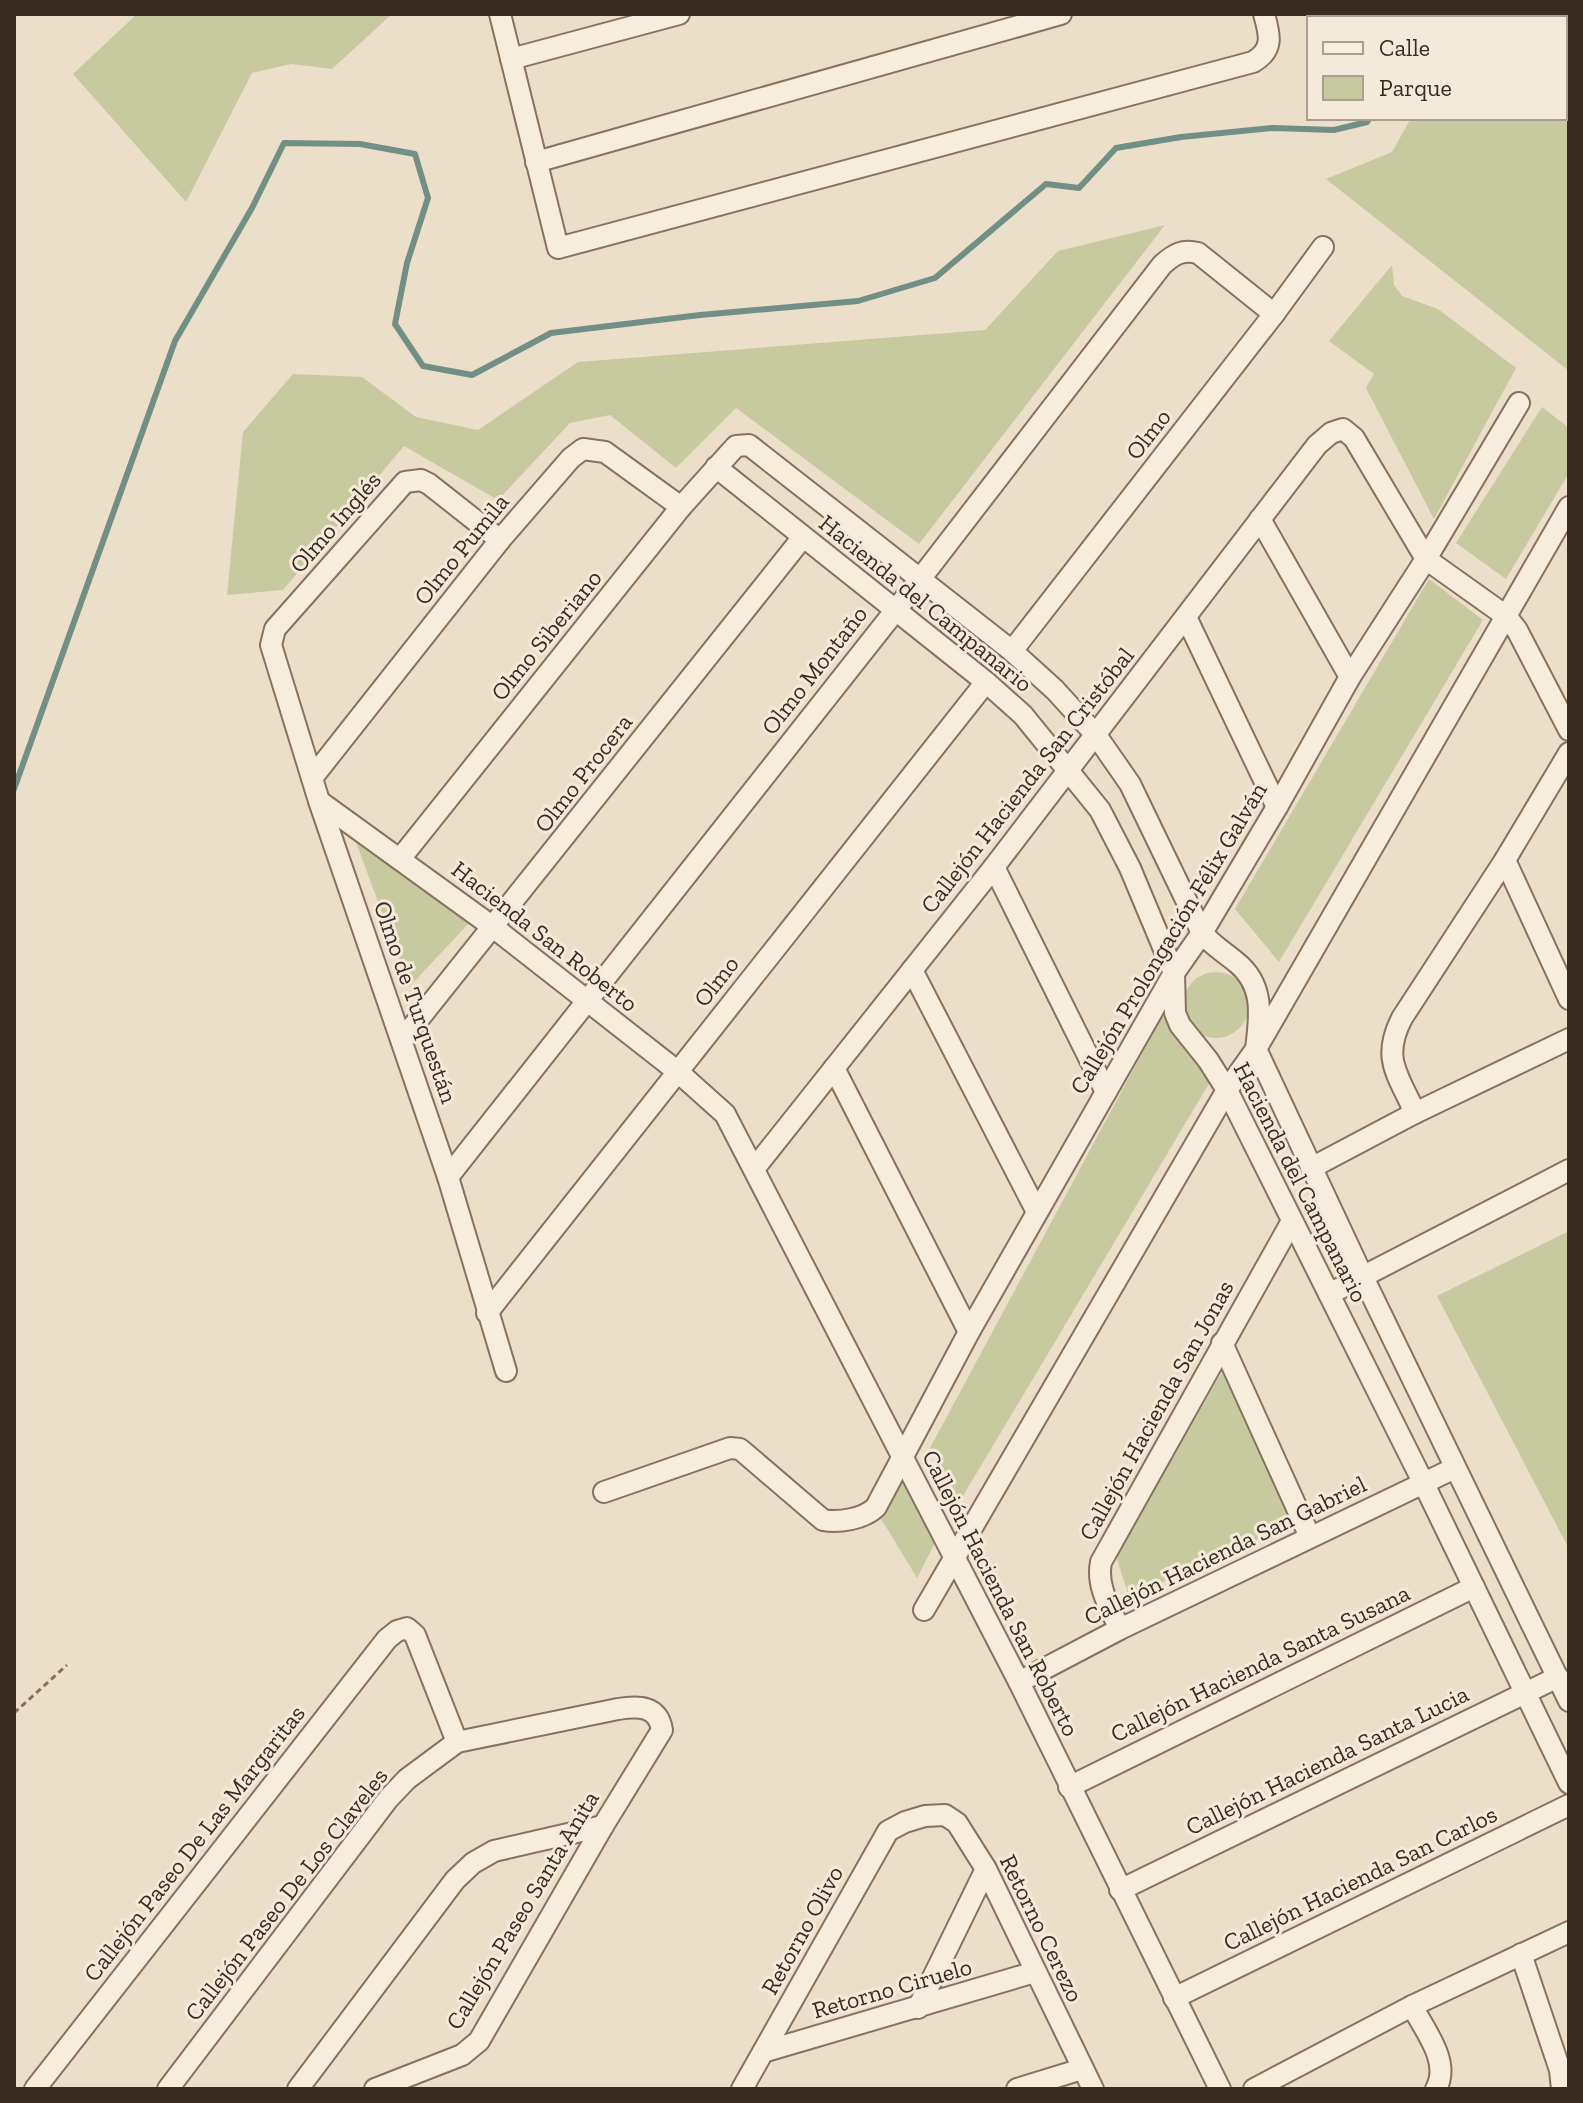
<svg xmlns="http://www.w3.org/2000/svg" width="1583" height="2103" font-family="'Zilla Slab',serif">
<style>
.green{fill:#c7c99e}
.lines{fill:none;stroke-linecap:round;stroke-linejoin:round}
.stream{stroke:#718f85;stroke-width:6}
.minor-casing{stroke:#877260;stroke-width:24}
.path{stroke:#877260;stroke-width:3;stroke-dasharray:6 4;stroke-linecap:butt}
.minor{stroke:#f7eddd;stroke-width:20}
.labels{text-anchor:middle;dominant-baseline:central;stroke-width:6;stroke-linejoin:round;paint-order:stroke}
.street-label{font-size:24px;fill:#392b22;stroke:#f4ead9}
</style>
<rect width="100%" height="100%" fill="#ecdfca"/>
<g class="green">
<polygon points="137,14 392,14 332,69 291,64 252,73 186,202 73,74"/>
<polygon points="1437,14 1569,14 1569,371 1326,179 1392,152 1411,118 1565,118 1565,18 1437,18"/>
<polygon points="1165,225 919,544 736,408 676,468 610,415 570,423 498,500 404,446 283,590 227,595 243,432 293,374 362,377 416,417 478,430 578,362 985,330 1058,251"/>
<polygon points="1392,265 1394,285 1402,296 1438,309 1516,368 1434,519 1366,388 1374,374 1329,341"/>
<polygon points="1542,407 1569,428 1569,473 1506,579 1456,543"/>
<polygon points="1429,579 1483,620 1279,962 1235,909"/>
<polygon points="347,817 471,921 409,987"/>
<circle cx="1216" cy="1005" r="33"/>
<polygon points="1162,1016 1213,1077 960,1501 930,1448"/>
<polygon points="1569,1231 1569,1549 1437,1296"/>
<polygon points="1222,1372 1293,1524 1129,1597 1116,1556"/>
<polygon points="901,1476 935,1543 917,1578 880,1517"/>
</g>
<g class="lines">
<g class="stream">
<polyline points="1356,14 1359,18"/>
<polyline points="14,789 175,341 252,208 284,143 360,144 415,154 428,198 407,263 395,324 423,366 472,375 551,333 700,315 858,301 935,278 1046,184 1079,188 1116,148 1181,137 1273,128 1334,130 1367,122 1370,118"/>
</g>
<g class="minor-casing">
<g id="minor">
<path d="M500 14 558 248 1253 62C1274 50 1270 35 1264 14"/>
<polyline points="511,59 679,14"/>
<polyline points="536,162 1061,14"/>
<polyline points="716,467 986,682 1023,715 1100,810 1130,868 1174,973 1175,1013 1180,1025 1208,1060 1227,1090 1423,1482 1569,1783"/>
<polyline points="1260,519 1350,677"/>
<polyline points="500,540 429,484 421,480 405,482 275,629 271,645 319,801 448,1177 506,1371"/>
<polyline points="1186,617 1277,807"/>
<polyline points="1012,651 1274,314 1323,247"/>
<polyline points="312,778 500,540 571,458 583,449 605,452 681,507"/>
<polyline points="319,801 493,927 677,1071 725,1114 1019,1682 1220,2089"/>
<path d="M400 859 681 507 736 446 749 445 1012 651 1055 690 1096 735 1130 784 1202 933C1212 945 1224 952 1236 962 1265 985 1260 1016 1256 1049L1362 1275 1569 1701"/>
<polyline points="1505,860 1569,999"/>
<polyline points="994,867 1106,1092"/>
<polyline points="912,970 1037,1212"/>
<polyline points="402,1040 803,537"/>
<polyline points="834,1068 969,1332"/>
<path d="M1415 1113C1398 1074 1381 1059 1402 1018L1505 860 1569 753"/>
<polyline points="1311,1168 1415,1113 1569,1039"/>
<polyline points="754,1169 994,867 1317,445 1331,433 1343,429 1354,438 1426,559 1506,616 1517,630 1569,730"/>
<path d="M448 1177 921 578 1162 265C1174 254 1183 249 1198 253L1274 314"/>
<polyline points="1329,1294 1569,1170"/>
<polyline points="487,1313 986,682"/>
<polyline points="1222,1343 1310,1537"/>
<path d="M604 1492 730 1448 740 1449 823 1520C839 1523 864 1519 876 1507L969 1332 1174 973 1202 933 1277 807 1350 677 1426 559 1519 403"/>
<polyline points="924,1610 1227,1090 1256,1049 1569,507"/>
<path d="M1120 1629C1110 1608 1096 1586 1101 1562L1292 1221"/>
<polyline points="1019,1682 1120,1629 1455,1468"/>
<polyline points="1069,1787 1474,1587"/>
<polyline points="1120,1890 1558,1677"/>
<polyline points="1521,1954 1560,2070 1562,2089"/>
<polyline points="1174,1998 1569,1805"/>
<path d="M1412 2006C1425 2031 1451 2062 1436 2089"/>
<polyline points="918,2008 986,1869"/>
<polyline points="763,2052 1035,1972"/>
<polyline points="35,2089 387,1639 397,1631 407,1628 415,1635 457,1742"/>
<path d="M168 2089 388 1799 407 1779 457 1742 618 1709C638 1706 658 1705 662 1730L603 1826 479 2041 462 2055 375 2089"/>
<polyline points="298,2089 455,1880 473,1863 494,1851 603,1826"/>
<polyline points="742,2089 888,1831 905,1822 925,1816 945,1815 957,1823 986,1869 1093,2089"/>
<polyline points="1017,2089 1082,2069"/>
<polyline points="1254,2089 1412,2006 1569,1932"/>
</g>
</g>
<polyline class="path" points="14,1713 67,1665"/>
<use href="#minor" class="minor"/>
</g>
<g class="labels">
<g class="street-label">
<text transform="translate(1148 434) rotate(-52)">Olmo</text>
<text transform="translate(335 522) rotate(-49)">Olmo Inglés</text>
<text transform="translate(461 549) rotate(-51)">Olmo Pumila</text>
<text transform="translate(926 603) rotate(39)">Hacienda del Campanario</text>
<text transform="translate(546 635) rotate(-51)">Olmo Siberiano</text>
<text transform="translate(814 670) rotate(-52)">Olmo Montaño</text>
<text transform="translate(583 773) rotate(-52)">Olmo Procera</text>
<text transform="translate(1027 780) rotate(-52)">Callejón Hacienda San Cristóbal</text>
<text transform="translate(545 936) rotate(38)">Hacienda San Roberto</text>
<text transform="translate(1168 938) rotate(-59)">Callejón Prolongación Félix Galván</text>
<text transform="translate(716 981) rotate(-52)">Olmo</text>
<text transform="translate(416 1002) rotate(71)">Olmo de Turquestán</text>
<text transform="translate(1301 1182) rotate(63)">Hacienda del Campanario</text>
<text transform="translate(1156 1410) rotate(-61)">Callejón Hacienda San Jonas</text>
<text transform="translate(1225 1550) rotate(-26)">Callejón Hacienda San Gabriel</text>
<text transform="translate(1001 1593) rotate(63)">Callejón Hacienda San Roberto</text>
<text transform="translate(1260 1663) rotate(-26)">Callejón Hacienda Santa Susana</text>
<text transform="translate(1327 1760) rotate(-26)">Callejón Hacienda Santa Lucia</text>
<text transform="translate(194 1843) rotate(-52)">Callejón Paseo De Las Margaritas</text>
<text transform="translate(1360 1878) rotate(-26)">Callejón Hacienda San Carlos</text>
<text transform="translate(286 1894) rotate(-52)">Callejón Paseo De Los Claveles</text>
<text transform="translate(522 1910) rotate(-59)">Callejón Paseo Santa Anita</text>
<text transform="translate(1042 1928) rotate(64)">Retorno Cerezo</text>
<text transform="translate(802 1930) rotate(-61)">Retorno Olivo</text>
<text transform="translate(892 1988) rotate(-16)">Retorno Ciruelo</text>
</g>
</g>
<rect width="1583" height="2103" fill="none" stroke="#392b22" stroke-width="32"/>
<rect x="1307" y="16" width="260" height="104" fill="#f4ead9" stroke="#a99e90" stroke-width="2"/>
<rect x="1323" y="42" width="40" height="12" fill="#f7eddd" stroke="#a99e90" stroke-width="2"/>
<text x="1379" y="56" font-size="24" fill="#392b22">Calle</text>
<rect x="1323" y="76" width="40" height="24" fill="#c7c99e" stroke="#a99e90" stroke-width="2"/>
<text x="1379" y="96" font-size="24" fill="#392b22">Parque</text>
</svg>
